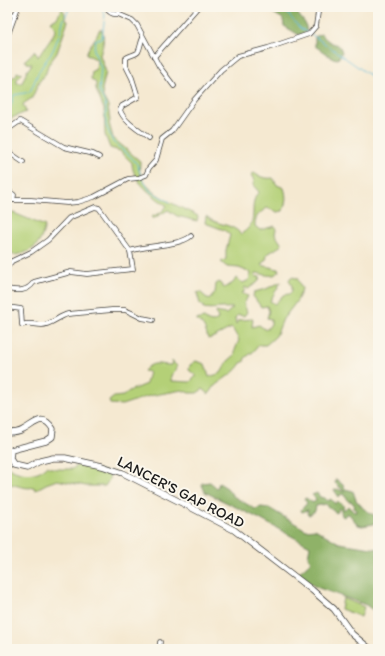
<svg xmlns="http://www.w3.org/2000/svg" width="385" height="656" font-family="Itim,sans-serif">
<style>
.green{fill:#b4d077;stroke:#68764a}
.forest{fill:#8fb268;stroke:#566742}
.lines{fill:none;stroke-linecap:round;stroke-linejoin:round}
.stream{stroke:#5fbbdd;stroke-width:1}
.minor-casing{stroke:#3d3b37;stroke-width:5.5}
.major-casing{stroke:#3d3b37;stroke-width:7}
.minor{stroke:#fff;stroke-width:4}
.major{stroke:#fff;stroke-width:5.5}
.labels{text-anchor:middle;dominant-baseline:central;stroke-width:4;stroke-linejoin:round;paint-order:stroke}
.street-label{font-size:15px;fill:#1c1c1c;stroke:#fbf7ec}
</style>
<rect width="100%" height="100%" fill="#fbf7ec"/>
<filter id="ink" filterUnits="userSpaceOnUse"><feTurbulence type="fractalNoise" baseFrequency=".025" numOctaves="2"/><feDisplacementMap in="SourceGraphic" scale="8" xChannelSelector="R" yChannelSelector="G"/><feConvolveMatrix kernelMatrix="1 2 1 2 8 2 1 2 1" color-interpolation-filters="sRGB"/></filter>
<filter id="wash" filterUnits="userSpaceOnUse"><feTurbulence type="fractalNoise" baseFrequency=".012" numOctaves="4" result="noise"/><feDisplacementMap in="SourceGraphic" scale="16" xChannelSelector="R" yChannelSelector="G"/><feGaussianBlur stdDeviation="0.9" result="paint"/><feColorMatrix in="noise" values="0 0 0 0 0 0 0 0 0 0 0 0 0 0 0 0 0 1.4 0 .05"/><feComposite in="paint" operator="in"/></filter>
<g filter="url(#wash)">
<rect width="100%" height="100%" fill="#f5e9d1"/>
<g class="green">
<polygon points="62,9 64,11 66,19 68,21 57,53 48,65 46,73 39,82 32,98 23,104 26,112 7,120 7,106 11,101 7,91 7,83 11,82 10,78 16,76 17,72 22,74 17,79 17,83 22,83 27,71 32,64 27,63 25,60 35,51 38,57 51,39 56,29 50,21 56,19"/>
<path d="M99 30H102C105 38 103 47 100 55L106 72 102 89 103 97 108 106 110 121 109 123 113 138 140 161C140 165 139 171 140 174 146 194 181 207 198 216L197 221 177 216 168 210 153 219 151 217 160 213 167 206C153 196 132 181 132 163L120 151 110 148 105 135 104 109 96 90V83L91 79 92 71 96 69 97 60 92 57 86 55C88 45 97 39 99 30Z"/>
<path d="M254 173C259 177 267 179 273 178L277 185 284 188C287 197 286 202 283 211L277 212 267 208C259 213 255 216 255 226L260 230 275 226 276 229 275 234 282 245 266 255 267 258 261 265 278 269 279 271C273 279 265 274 256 273L255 276 260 277 258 282 248 289 245 287 244 292 241 293 248 296 244 304 247 312 244 316 238 315 235 318 236 324 239 320 253 319 252 327 259 325 266 330 271 324V319L267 318 269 311 267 306 261 307 253 296 254 292 266 289 281 282 270 301 275 304 283 295 289 294 292 291V286L289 280 291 277 297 278 302 289 297 301 283 319 276 336 266 345H259L253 352 245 358 244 362 241 363C235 373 226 377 217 384 214 386 212 391 209 394L203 389 197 393H189L182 390 149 396 122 405 110 404 109 401 114 397 123 396 129 391 146 384 149 372 144 371C153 360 158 365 171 365L172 361 177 366 176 370 171 375V381L190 382 196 376 189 370 190 365 196 361 205 364 209 377 221 373 228 361 235 355V350L239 340 232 328C224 331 216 337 208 339 206 331 204 324 196 320L204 318 208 321 213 322 218 319 216 312 226 314 233 308C222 307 212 310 202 308L204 307 200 304 197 293 200 292 209 300 215 293 216 284 219 282 224 288 233 283 236 278 243 283 249 280 251 273 239 268 227 267 221 262 226 259V250L230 235 224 230 205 223 206 216C217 226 232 223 241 234 262 221 246 206 259 192L253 185 254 180 251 175Z"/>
<path d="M9 211 45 226C43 231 42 238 39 242 34 250 22 255 13 255L7 249V215Z"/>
<path d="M78 465 110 473 109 480 105 486H86L57 480 46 484 35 490 34 487C25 490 16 484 7 484V467C19 475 36 477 47 466 55 470 63 469 72 469Z"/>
<polygon points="343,598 364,607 361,617 341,609"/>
</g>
<g class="forest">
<polygon points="269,7 302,7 297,13 305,23 307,31 305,33 299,35 284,26 283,19 270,11"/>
<path d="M321 34C324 37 327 40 330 42 337 46 339 42 342 52L338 59 332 58 315 46V37L318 35Z"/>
<path d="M336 479 343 485 345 489 353 491 356 500 364 509 374 515 376 521 374 524 362 526 358 525 349 514H346L344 517 342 516 340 507 337 513C332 511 329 507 325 504L316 506 315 511 309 515 307 514 308 510 302 512 301 510 307 503 304 499 306 498 313 503 316 499 312 495 317 493 320 497 324 498 327 501 331 499 335 504 337 501 343 505 344 510 348 506 354 512H357L356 509 353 508 355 506 351 501 349 502 344 495 341 494 339 497 334 490 337 489 345 492 335 483Z"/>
<polygon points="210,482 217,488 219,483 227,488 233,496 255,509 261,507 269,508 306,530 315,529 339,543 378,549 378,614 366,605 316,587 296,575 311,562 308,557 310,546 256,517 205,492 202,485 202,483"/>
</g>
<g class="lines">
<g class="stream">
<polyline points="101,7 105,15 102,38 95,40 94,51 101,68 99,91 105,103 106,110 106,125 113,142 130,156 137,164 141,175"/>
<polyline points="282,7 300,28 308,33"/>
<polyline points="311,34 378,81"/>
<polyline points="7,113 10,109 14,95 30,92 39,71 53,50 60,33 63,21 70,7"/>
<polyline points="142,178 150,191 170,202"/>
</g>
</g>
</g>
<g filter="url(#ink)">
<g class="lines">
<g class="minor-casing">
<g id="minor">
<path d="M105 7C109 12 112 15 118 14L121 7"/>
<polyline points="7,11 15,16"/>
<polyline points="118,14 132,20 137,25 159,66 174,86"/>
<polyline points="7,37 18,7"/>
<path d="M143 38C140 43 141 47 138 52 136 55 129 55 126 58V66L132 78 138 97 122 106 120 110C124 122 139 130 149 138"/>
<polyline points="154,57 198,7"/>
<polyline points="7,130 20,121 64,147 93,154 99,157"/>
<polyline points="7,151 23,162"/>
<polyline points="7,190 14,195 13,200"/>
<polyline points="7,200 31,200 67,203 78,202 94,197 128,179 138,178 146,175 149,168 156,160 162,139 172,131 194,100 221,70 238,56 268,48 309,34 316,26 318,12 321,7"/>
<polyline points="7,267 12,261 31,252 48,240 69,218 95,207 99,208 130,251"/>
<path d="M7 289C18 291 27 292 34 282L71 272 87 274 133 269 130 251C147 245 180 246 191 236"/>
<path d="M7 307 21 309 22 325C31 322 34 325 42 325 51 325 59 316 68 314L112 310H125L132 313 142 318 153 320"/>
<polyline points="159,649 160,642"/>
</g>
</g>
<g class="major-casing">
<path id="major" d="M7 433C12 433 18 433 23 430 35 424 42 412 53 429L52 437 46 441 11 450 10 459 14 465 27 468 40 461 53 458H65L102 466 123 473 190 507 234 530 312 590 334 609 352 634 370 649"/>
</g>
<use href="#minor" class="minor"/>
<use href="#major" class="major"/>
</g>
</g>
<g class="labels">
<g class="street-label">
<text transform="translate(181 492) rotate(27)">LANCER'S GAP ROAD</text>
</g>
</g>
<rect width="385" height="656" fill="none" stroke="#fbf7ec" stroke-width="24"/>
</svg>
